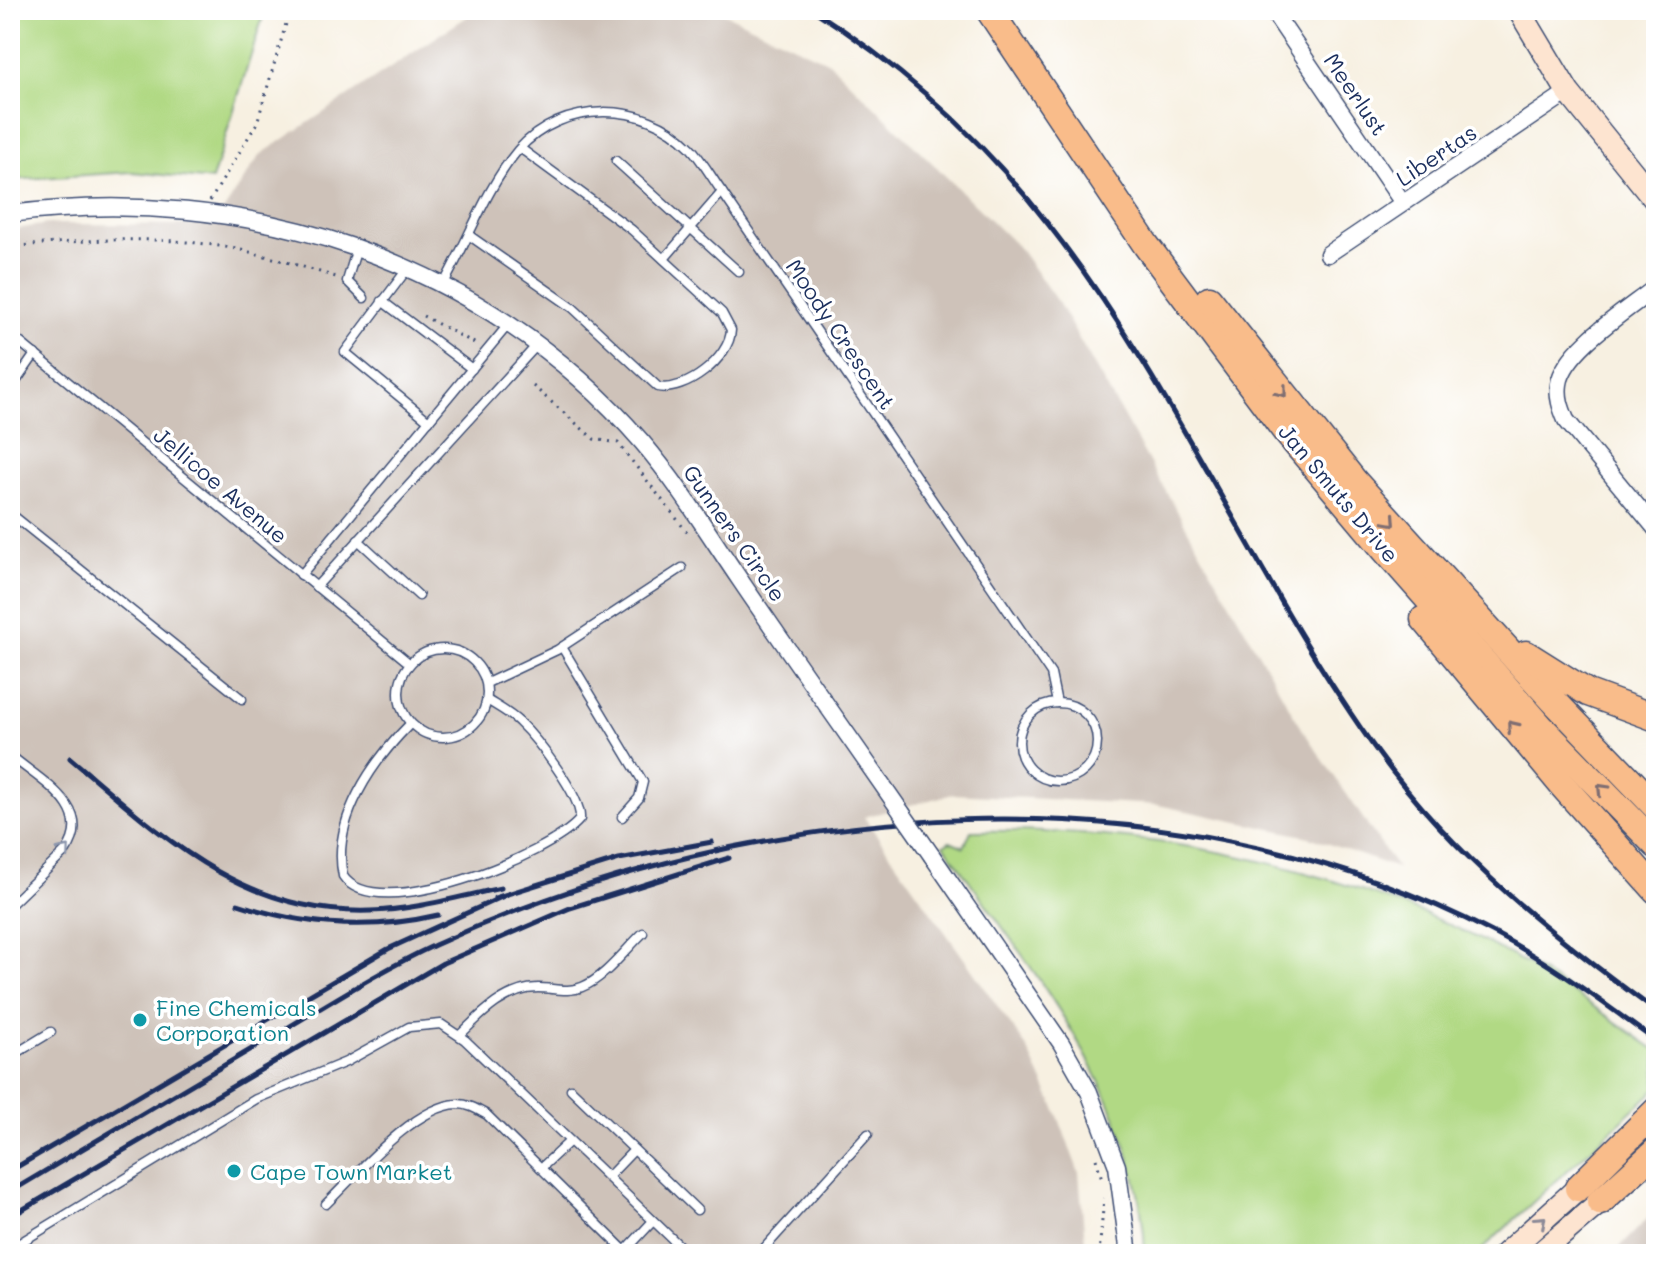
<svg xmlns="http://www.w3.org/2000/svg" width="1666" height="1264" font-family="Mali,sans-serif">
<style>
.industrial{fill:#cec2b9}
.green{fill:#b1d984;stroke:#668471;stroke-width:2}
.lines{fill:none;stroke-linecap:round;stroke-linejoin:round}
.lane-casing{stroke:#3c4c72;stroke-width:11}
.street-casing{stroke:#3c4c72;stroke-width:19}
.secondary-casing{stroke:#3c4c72;stroke-width:25}
.primary-casing{stroke:#3c4c72;stroke-width:29}
.path{stroke:#3c4c72;stroke-width:3;stroke-dasharray:2 6;stroke-linecap:butt}
.lane{stroke:#fff;stroke-width:8}
.street{stroke:#fff;stroke-width:16}
.secondary{stroke:#fde4d0;stroke-width:22}
.primary{stroke:#f9bc8a;stroke-width:26}
.rail{stroke:#1b2f5e;stroke-width:5}
.street-bridge-casing{stroke:#3c4c72;stroke-width:19;stroke-linecap:butt}
.street-bridge{stroke:#fff;stroke-width:16}
.oneway{stroke:#7f6e72}
.oneway2{stroke:#8d97ae}
.oneway3{stroke:#8c8a97}
.culture-dot{fill:#0f9aa8;stroke:#fff;stroke-width:3}
.labels{text-anchor:middle;dominant-baseline:central;stroke-width:7;stroke-linejoin:round;paint-order:stroke}
.street-label{font-size:22px;fill:#1b2f5e;stroke:#fff}
.culture-label{font-size:22px;fill:#0d838f;stroke:#fff;text-anchor:start}
</style>
<rect width="100%" height="100%" fill="#fff"/>
<filter id="ink" filterUnits="userSpaceOnUse"><feTurbulence type="fractalNoise" baseFrequency=".0125" numOctaves="2"/><feDisplacementMap in="SourceGraphic" scale="16" xChannelSelector="R" yChannelSelector="G"/><feConvolveMatrix kernelMatrix="1 2 1 2 8 2 1 2 1" color-interpolation-filters="sRGB"/></filter>
<filter id="wash" filterUnits="userSpaceOnUse"><feTurbulence type="fractalNoise" baseFrequency=".006" numOctaves="4" result="noise"/><feDisplacementMap in="SourceGraphic" scale="32" xChannelSelector="R" yChannelSelector="G"/><feGaussianBlur stdDeviation="1.8" result="paint"/><feColorMatrix in="noise" values="0 0 0 0 0 0 0 0 0 0 0 0 0 0 0 0 0 1.4 0 .05"/><feComposite in="paint" operator="in"/></filter>
<g filter="url(#wash)">
<rect width="100%" height="100%" fill="#f7f0e1"/>
<g class="industrial">
<polygon points="477,10 717,10 829,62 1019,248 1059,304 1300,726 1397,868 1309,837 1158,805 953,794 864,817 1027,1048 1055,1108 1079,1173 1086,1254 10,1254 10,230 48,224 214,225 260,155"/>
<polygon points="1656,1210 1656,1254 1613,1254"/>
</g>
<g class="green">
<polygon points="10,10 265,10 212,180 132,172 10,180"/>
<path d="M971 831C1162 828 1351 867 1520 960 1567 985 1611 1020 1656 1050V1089L1477 1254H1145C1141 1095 1030 970 944 845L950 841 964 847Z"/>
</g>
</g>
<g filter="url(#ink)">
<g class="lines">
<g class="lane-casing">
<g id="lane">
<polyline points="616,161 739,272"/>
<path d="M470 236 573 308 658 387C685 393 730 358 731 330L722 313 632 230 520 148"/>
<polyline points="357,248 347,281 364,298"/>
<polyline points="664,259 722,192"/>
<polyline points="408,268 345,352 429,421"/>
<path d="M443 285C468 241 486 188 518 150 562 100 644 100 690 147 702 160 712 178 722 192L1051 674 1057 703"/>
<polyline points="382,301 472,369"/>
<polyline points="10,334 409,663"/>
<polyline points="10,390 35,354"/>
<polyline points="10,513 242,699"/>
<polyline points="358,540 419,596"/>
<polyline points="301,575 508,325"/>
<polyline points="316,587 537,345"/>
<polyline points="562,647 643,782 639,798 622,817"/>
<circle cx="443" cy="693" r="44"/>
<polyline points="487,683 557,650 682,568"/>
<circle cx="1058" cy="742" r="39"/>
<path d="M410 724C373 761 331 820 343 876 375 926 551 855 580 819 582 796 536 738 519 722 510 713 498 707 487 700"/>
<path d="M10 755C39 780 96 808 66 851L10 905"/>
<path d="M460 1035C481 1014 506 988 538 988 553 988 568 993 582 987 605 978 625 950 643 933"/>
<polyline points="10,1057 51,1032"/>
<polyline points="571,1089 697,1210"/>
<polyline points="541,1168 570,1141"/>
<polyline points="608,1177 634,1150"/>
<path d="M326 1204C356 1175 415 1105 458 1104 469 1104 478 1110 487 1115L628 1254"/>
<polyline points="10,1249 256,1099 346,1062 409,1027 441,1024 465,1040 688,1254"/>
<polyline points="625,1251 653,1221"/>
<polyline points="759,1254 868,1134"/>
</g>
</g>
<g class="street-casing">
<g id="street">
<polyline points="1272,10 1403,203"/>
<path d="M10 214C246 183 484 259 642 442 679 485 708 533 740 580 793 658 848 735 902 813"/>
<polyline points="1328,254 1568,92"/>
<path d="M1656 287C1629 309 1564 349 1559 384 1557 397 1561 408 1566 420L1656 529"/>
<polyline points="932,856 1061,1043 1089,1092 1117,1166 1129,1254"/>
</g>
</g>
<g class="secondary-casing">
<g id="secondary">
<polyline points="1519,10 1568,92 1656,201"/>
<polyline points="1505,1254 1578,1188"/>
<polyline points="1539,1254 1600,1202"/>
</g>
</g>
<g class="primary-casing">
<g id="primary">
<polyline points="989,10 1146,245 1286,432 1385,550 1541,727 1656,845"/>
<polyline points="1209,299 1355,482 1553,700 1656,807"/>
<polyline points="1424,619 1562,785 1656,890"/>
<polyline points="1526,654 1588,693 1656,718"/>
<polyline points="1578,1188 1656,1111"/>
<polyline points="1600,1202 1656,1151"/>
</g>
</g>
<g class="path">
<polyline points="210,201 257,123 290,10"/>
<path d="M10 247C84 240 161 234 236 249 270 256 303 267 336 277"/>
<polyline points="423,316 476,344"/>
<polyline points="533,386 594,439 618,443 690,536"/>
<polyline points="1096,1159 1102,1179"/>
<polyline points="1099,1254 1104,1198"/>
</g>
<use href="#lane" class="lane"/>
<use href="#street" class="street"/>
<use href="#secondary" class="secondary"/>
<use href="#primary" class="primary"/>
<g class="rail">
<path d="M813 10C903 67 983 140 1048 224 1177 388 1257 585 1379 754 1455 858 1553 936 1656 1011"/>
<path d="M70 758C160 834 242 915 370 911 414 910 458 897 501 888"/>
<polyline points="495,898 619,859 712,842"/>
<path d="M238 904C304 926 370 931 438 915"/>
<polyline points="10,1171 388,949 506,895"/>
<path d="M10 1192C97 1140 184 1089 272 1037 325 1006 379 971 435 945 758 796 1169 764 1492 932 1550 962 1603 1003 1656 1041"/>
<polyline points="10,1217 443,963 570,908 729,858"/>
</g>
<g class="street-bridge-casing">
<polyline id="street-bridge" points="902,813 932,856"/>
</g>
<use href="#street-bridge" class="street-bridge"/>
</g>
<defs><path id="oneway-chevron" d="M-2-3.5L2.5 0L-2 3.5" fill="none" stroke-width="1.6" stroke-linecap="round" stroke-linejoin="round" transform="scale(2)"/></defs>
<g class="oneway">
<use href="#oneway-chevron" transform="translate(1282 392) rotate(51)"/>
<use href="#oneway-chevron" transform="translate(1391 521) rotate(48)"/>
<use href="#oneway-chevron" transform="translate(1512 726) rotate(-130)"/>
<use href="#oneway-chevron" transform="translate(1602 789) rotate(-134)"/>
</g>
<use class="oneway2" href="#oneway-chevron" transform="translate(65 850) rotate(-50)"/>
<use class="oneway3" href="#oneway-chevron" transform="translate(1541 1221) rotate(-42)"/>
</g>
<g class="culture-dot">
<circle cx="140" cy="1020" r="8"/>
<circle cx="234" cy="1171" r="8"/>
</g>
<g class="labels">
<g class="street-label">
<text transform="translate(1356 94) rotate(56)">Meerlust</text>
<text transform="translate(1436 155) rotate(-34)">Libertas</text>
<text transform="translate(841 334) rotate(56)">Moody Crescent</text>
<text transform="translate(221 485) rotate(40)">Jellicoe Avenue</text>
<text transform="translate(1339 493) rotate(50)">Jan Smuts Drive</text>
<text transform="translate(735 533) rotate(55)">Gunners Circle</text>
</g>
<g class="culture-label">
<text x="156" y="1007">Fine Chemicals<tspan x="156" dy="25">Corporation</tspan></text>
<text x="250" y="1171">Cape Town Market</text>
</g>
</g>
<rect width="1666" height="1264" fill="none" stroke="#fff" stroke-width="40"/>
</svg>
